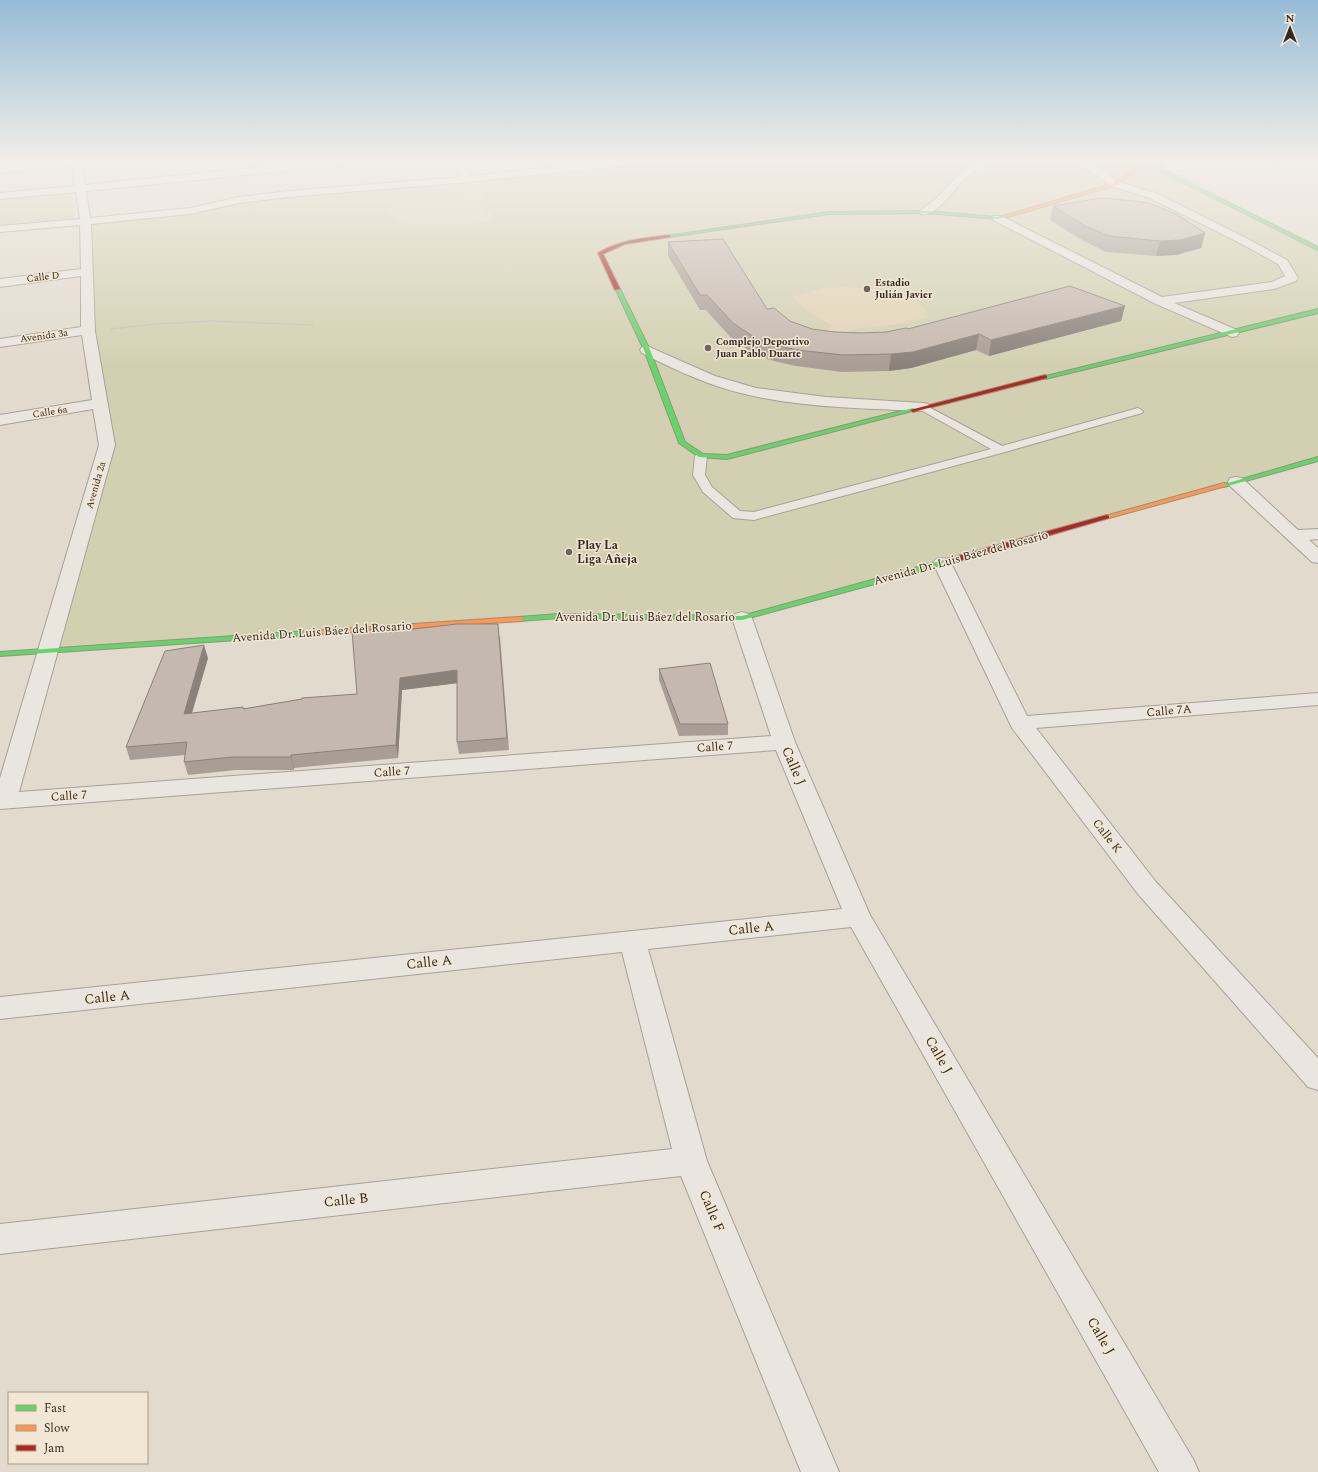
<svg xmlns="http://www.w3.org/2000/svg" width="1318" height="1472" font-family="Spectral,serif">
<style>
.green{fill:#d3d0b1}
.sand{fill:#e3d3b6}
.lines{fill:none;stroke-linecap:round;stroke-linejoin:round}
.lane-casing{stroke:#a7a097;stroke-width:2}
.street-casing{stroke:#a7a097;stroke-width:2}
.fast-casing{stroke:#978f86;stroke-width:2}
.slow-casing{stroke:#978f86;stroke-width:2}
.jam-casing{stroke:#978f86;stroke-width:2}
.path{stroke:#c3bdb6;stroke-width:1.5;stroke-dasharray:2 1;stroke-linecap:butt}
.lane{fill:#eae6df;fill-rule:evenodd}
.street{fill:#eae6df;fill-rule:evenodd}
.fast{fill:#63d668;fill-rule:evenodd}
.slow{fill:#ff974d;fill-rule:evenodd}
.jam{fill:#b3261e;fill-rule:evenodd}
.wall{fill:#a99e96}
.shaded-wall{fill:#8a817a}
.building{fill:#c5b8ae;stroke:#8a817a}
.poi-dot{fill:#72665c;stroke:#f2e7d4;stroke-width:1.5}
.labels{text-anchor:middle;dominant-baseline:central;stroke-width:3;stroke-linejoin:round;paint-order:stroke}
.far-street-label{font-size:10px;fill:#35281f;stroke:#f2e7d4}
.far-poi-label{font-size:10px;font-weight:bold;fill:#35281f;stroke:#f2e7d4;text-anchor:start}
.poi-label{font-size:12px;font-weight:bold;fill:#35281f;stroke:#f2e7d4;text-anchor:start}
.street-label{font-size:12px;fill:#35281f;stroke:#f2e7d4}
.near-street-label{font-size:14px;fill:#35281f;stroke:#f2e7d4}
</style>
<rect width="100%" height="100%" fill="#e2dacd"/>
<g class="green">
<polygon points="645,160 1140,160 1318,250 1318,458 742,618 559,616 48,650 107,445 85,222 190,211 239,200"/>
<polygon points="72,191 74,221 9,227 0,225 0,198"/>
</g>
<g class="sand">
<path d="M477 194 485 196V199L478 201 485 212 490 211 495 219C470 227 407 236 389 212L395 203 461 198 466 195Z"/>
<path d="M845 287C869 288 919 290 929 317L904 323 850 330 847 334 828 331V328L832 326 806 310 792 297 823 288Z"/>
</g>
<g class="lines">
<g class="lane-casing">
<g id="lane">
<polygon points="1253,160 1289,160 1286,162 1170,171 1166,169 1170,167"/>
<polygon points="1304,160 1318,161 1318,165 1305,161"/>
<polygon points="923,404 1002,446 1138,408 1143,411 1142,413 1005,452 754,520 733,518 703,492 693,475 695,456 697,454 705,454 707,456 705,475 712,487 740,511 754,512 991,449 919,409 918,407 919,405"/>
</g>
</g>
<g class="street-casing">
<g id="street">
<polygon points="60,160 94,160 93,162 82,164 85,185 331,160 369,160 365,163 86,191 90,218 190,208 239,197 288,191 462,177 448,160 458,160 471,176 616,160 651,160 647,163 469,182 288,197 239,203 190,214 91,224 95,331 115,445 19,792 771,736 732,618 735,614 742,612 749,614 752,618 795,742 870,915 1193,1459 1199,1472 1159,1472 851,927 648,949 707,1161 839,1472 801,1472 681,1176 0,1254 0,1224 672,1149 622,952 0,1019 0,997 842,909 776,750 0,809 0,778 99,445 93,409 0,425 0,415 92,400 82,335 0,347 0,339 81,327 81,276 0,287 0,279 81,269 80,225 0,232 0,226 80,219 76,192 0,199 0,193 75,186 73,165 0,173 0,167"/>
<path d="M982 160H994C987 168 976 170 968 176 956 185 938 218 921 214L920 212 921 210 939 196 961 172Z"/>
<polygon points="1070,160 1083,160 1097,167 1119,182 1158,194 1246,238 1287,260 1298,278 1296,281 1274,289 1174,303 1237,330 1239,333 1237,336 1232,337 1156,304 993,220 992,218 993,216 1001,216 1162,297 1272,282 1285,276 1278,264 1238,242 1150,198 1111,186 1091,171"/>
<path d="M647 346 715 376 756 388 826 397 923 403 928 404 930 407 928 410 923 411C857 408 790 408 726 389 697 380 669 367 642 353L640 350 642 347Z"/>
<polygon points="1236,477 1242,478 1298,530 1318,529 1318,539 1309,540 1318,548 1318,563 1312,562 1230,486 1228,482 1230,478"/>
<polygon points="942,558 948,559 951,563 1027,716 1318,693 1318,705 1036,728 1156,882 1318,1058 1318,1090 1308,1087 1138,894 1012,728 933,563 936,559"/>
</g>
</g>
<g class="fast-casing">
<g id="fast">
<polygon points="1144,160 1318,247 1318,250 1138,160"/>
<polygon points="925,211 997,217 1006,215 1008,216 997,219 925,213 829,214 669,237 667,236 829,212"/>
<polygon points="615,288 620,289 650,350 685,442 703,454 727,455 913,408 916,410 727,459 699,457 679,443 644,350"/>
<polygon points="1318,309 1318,313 1045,379 1042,377"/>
<polygon points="1318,457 1318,461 1224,487 1221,485"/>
<polygon points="954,557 957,557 961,559 960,561 742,620 559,618 519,621 515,619 519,617 559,614 742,616"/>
<polygon points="309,631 312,631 313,633 312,635 0,656 0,652"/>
</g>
</g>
<g class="slow-casing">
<g id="slow">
<polygon points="1161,164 1162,166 1138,170 1116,185 1008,217 1004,216 1114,183 1136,168"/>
<polygon points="1224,483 1226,484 1226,486 1109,518 1105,518 1103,517 1105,516"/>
<polygon points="519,617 522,617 523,619 522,621 309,635 305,633 309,631"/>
</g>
</g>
<g class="jam-casing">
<g id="jam">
<path d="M669 235 671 237 625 244 603 254 620 289 615 290 598 253C620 240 644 238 669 235Z"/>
<polygon points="1045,375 1047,376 1047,378 913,412 910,410"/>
<polygon points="1107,515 1109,516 1109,518 960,561 957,561 953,559 954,557"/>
</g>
</g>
<polyline class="path" points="111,329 157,324 211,321 313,325"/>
<use href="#lane" class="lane"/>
<use href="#street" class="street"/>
<use href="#fast" class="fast"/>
<use href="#slow" class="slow"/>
<use href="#jam" class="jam"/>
</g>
<g class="wall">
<polygon points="1053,206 1205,233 1201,248 1176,255 1156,256 1106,252 1082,240 1050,220"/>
<polygon points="668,242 767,309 790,321 812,329 835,332 861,333 886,332 1125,306 1121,321 989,356 976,350 911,368 889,371 842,372 796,366 774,361 756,355 732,339 706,310 700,310 668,256"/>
<polygon points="396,628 396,631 500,636 509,750 459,754 457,742 457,683 402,690 398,758 294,768 294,770 236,770 188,775 184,762 185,755 130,760 126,747 208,658 192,713 243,707 243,709 302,699 357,694"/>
<polygon points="659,669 728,724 728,735 679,736 659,680"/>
</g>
<g class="shaded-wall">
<polygon points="1205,233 1201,248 1176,255 1156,256 1160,241"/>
<polygon points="1125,306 1121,321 989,356 991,340"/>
<polygon points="979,334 976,350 911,368 889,371 891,354"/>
<polygon points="204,645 208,658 188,726 184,714"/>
<polygon points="457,670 459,683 402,690 398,758 396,745 400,678"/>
<polygon points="291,755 294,768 294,770 291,757"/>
</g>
<g class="building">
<polygon points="1101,198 1134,201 1149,203 1178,215 1205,233 1180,240 1160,241 1109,236 1085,226 1053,206"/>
<polygon points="723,239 767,309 774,308 790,321 812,329 835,332 861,333 886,332 906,328 908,329 1070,286 1125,306 991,340 979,334 913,352 891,354 843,355 797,350 775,345 757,339 733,323 707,295 700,295 668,242"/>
<polygon points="457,624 498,624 507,738 457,742 457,670 400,678 396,745 291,755 291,757 232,757 184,762 187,742 126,747 165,651 204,645 184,714 243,707 243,709 302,699 302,698 357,694 352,631 396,628 396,631"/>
<polygon points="710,663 728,724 680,724 659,669"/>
</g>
<linearGradient id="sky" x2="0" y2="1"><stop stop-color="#95bbd6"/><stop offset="0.44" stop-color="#f2eee8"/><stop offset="1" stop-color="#f2eee8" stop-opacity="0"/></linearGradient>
<rect width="1318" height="367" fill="url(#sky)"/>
<g class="poi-dot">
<circle cx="867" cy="289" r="4"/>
<circle cx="708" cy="348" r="4"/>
<circle cx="569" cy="552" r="4"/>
</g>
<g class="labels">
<g class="far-street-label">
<text transform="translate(43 277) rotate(-7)">Calle D</text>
<text transform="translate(44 336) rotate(-8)">Avenida 3a</text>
<text transform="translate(50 412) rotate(-9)">Calle 6a</text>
<text transform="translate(96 485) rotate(-74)">Avenida 2a</text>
</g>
<g class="far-poi-label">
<text x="875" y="283">Estadio<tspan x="875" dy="12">Julián Javier</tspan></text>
<text x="716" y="342">Complejo Deportivo<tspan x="716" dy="12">Juan Pablo Duarte</tspan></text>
</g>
<g class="poi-label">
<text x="577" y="545">Play La<tspan x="577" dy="14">Liga Añeja</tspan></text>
</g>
<g class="street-label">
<text transform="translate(961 558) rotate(-15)">Avenida Dr. Luis Báez del Rosario</text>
<text x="645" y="617">Avenida Dr. Luis Báez del Rosario</text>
<text transform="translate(322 632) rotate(-4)">Avenida Dr. Luis Báez del Rosario</text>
<text transform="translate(1169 711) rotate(-5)">Calle 7A</text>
<text transform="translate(715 747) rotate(-4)">Calle 7</text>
<text transform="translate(392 772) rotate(-4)">Calle 7</text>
<text transform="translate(69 796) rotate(-4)">Calle 7</text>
<text transform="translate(1107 836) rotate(52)">Calle K</text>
</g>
<g class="near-street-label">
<text transform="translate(794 766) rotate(67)">Calle J</text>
<text transform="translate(751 928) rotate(-6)">Calle A</text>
<text transform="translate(429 962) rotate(-6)">Calle A</text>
<text transform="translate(107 997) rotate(-6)">Calle A</text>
<text transform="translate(939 1055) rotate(60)">Calle J</text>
<text transform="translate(346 1200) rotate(-6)">Calle B</text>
<text transform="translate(712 1211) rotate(67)">Calle F</text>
<text transform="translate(1101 1336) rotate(60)">Calle J</text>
</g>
</g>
<rect x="8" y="1392" width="140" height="72" fill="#f2e7d4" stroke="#a69b8c"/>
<rect x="16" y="1405" width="20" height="6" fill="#63d668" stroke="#a69b8c"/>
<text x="44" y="1412" font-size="12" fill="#35281f">Fast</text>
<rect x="16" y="1425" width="20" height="6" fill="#ff974d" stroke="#a69b8c"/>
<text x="44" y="1432" font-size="12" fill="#35281f">Slow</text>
<rect x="16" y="1445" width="20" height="6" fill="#b3261e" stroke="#a69b8c"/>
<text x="44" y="1452" font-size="12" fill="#35281f">Jam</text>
<g transform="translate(1290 28)" stroke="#f2e7d4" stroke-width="3" paint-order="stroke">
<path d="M0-3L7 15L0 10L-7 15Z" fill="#35281f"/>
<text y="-6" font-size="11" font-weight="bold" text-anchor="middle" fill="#35281f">N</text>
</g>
</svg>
